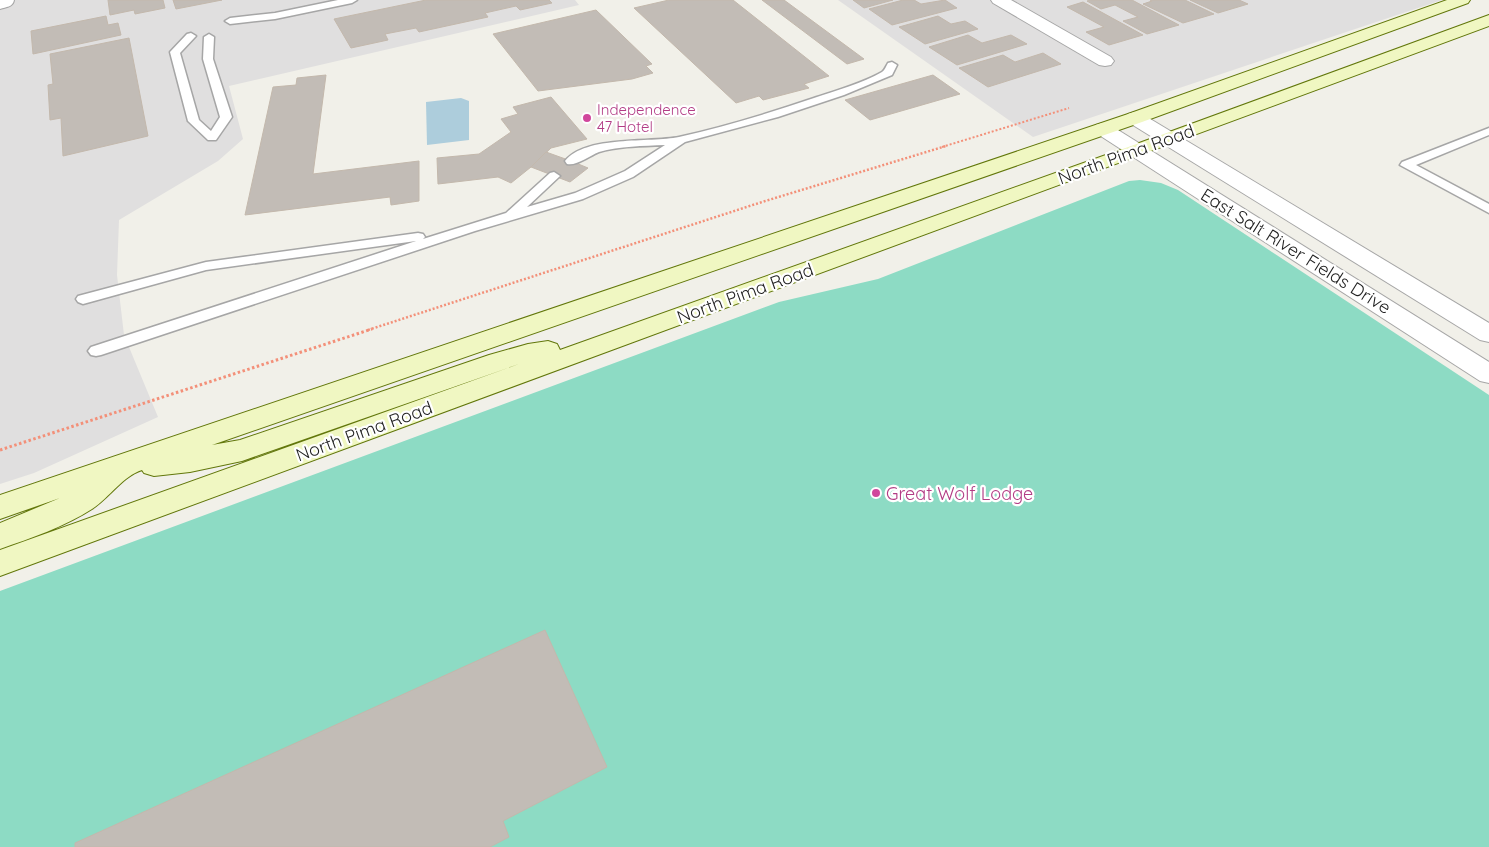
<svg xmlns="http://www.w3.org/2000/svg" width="1489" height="847" font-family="Quicksand,sans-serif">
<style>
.residential{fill:#e0dfdf}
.pitch{fill:#8ddbc4}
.water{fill:#adcddc}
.building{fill:#c2bcb6;stroke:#c3b8ac}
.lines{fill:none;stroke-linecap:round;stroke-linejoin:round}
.service-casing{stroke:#a6a6a6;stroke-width:3}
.minor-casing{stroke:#a6a6a6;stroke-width:2}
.secondary-casing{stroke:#62770b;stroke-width:2}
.path-far2{stroke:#f39079;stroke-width:2;stroke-dasharray:2 2;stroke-linecap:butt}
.path-far1{stroke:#f39079;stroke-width:2.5;stroke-dasharray:2 2;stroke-linecap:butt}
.path{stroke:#f39079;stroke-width:3;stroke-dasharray:2.5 2.5;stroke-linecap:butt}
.service{fill:#fff;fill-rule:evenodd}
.minor{fill:#fff;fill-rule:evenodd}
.secondary{fill:#f0f7c2;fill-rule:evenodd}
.hotel-dot{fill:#d1479c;stroke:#fff;stroke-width:2}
.labels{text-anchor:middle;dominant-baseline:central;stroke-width:4.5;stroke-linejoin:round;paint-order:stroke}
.far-hotel-label{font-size:15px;fill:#b23c85;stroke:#fff;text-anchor:start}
.street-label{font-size:18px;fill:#222;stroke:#fff}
.hotel-label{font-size:18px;fill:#b23c85;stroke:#fff;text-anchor:start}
</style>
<rect width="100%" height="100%" fill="#f1f0e9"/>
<g class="residential">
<polygon points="0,0 575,0 579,5 229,86 243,139 218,161 119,220 117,275 124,335 158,417 34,473 0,484"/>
<polygon points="838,0 1442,0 1033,137"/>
</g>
<polygon class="pitch" points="1140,180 1161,183 1178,190 1489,395 1489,847 0,847 0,591 779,302 878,279 1129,181"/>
<polygon class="water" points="461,98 469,101 469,140 427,145 426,102"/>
<g class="building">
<polygon points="108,0 163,0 165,8 135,14 134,10 110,15"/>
<polygon points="173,0 222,0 176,9"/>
<polygon points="426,0 549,0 552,3 520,10 516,6 485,13 488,17 419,32 416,28 385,34 388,40 351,48 334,19"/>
<polygon points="669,0 733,0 829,76 804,84 809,88 763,100 759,96 736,103 634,8"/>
<polygon points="762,0 784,0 864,59 847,64"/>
<polygon points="853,0 893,0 864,8"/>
<polygon points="903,0 914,0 921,4 945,0 957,8 892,25 869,9"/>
<polygon points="1091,0 1132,0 1179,25 1147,34 1123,21 1138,17 1115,5 1101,9 1087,1"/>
<polygon points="1150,0 1185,0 1214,14 1183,23 1143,4 1152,1"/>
<polygon points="1190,0 1239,0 1248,4 1218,13"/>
<polygon points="1083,2 1143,35 1109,45 1086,32 1104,27 1067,7"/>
<polygon points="596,10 652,64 646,66 653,73 632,79 538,91 493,34"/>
<polygon points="106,16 108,25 118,23 121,35 33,54 31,31"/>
<polygon points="938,16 951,24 965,21 978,29 925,44 899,27"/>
<polygon points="968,35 982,43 1011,35 1027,44 957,65 929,47"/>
<polygon points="129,38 148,136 63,156 61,118 50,120 48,85 53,84 50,54"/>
<polygon points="1043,53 1061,64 988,87 959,68 1003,55 1015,62"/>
<polygon points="326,75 313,174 419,161 419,201 391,205 390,197 245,215 273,87 296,85 297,78"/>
<polygon points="933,75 960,94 870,120 845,100"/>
<polygon points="551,97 587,139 551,148 531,167 511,183 498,177 438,184 437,158 479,154 511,132 501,119 518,114 513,107"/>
<polygon points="546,152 571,161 588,168 570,182 531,167"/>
<polygon points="545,630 607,767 503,821 509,837 490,847 75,847 75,843"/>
</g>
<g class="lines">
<g class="service-casing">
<g id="service">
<polygon points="338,0 357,0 352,3 275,19 230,24 225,21 230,18 275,13"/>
<polygon points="191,33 196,36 180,53 199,120 211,131 220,117 203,59 204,37 209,34 214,37 213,59 232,117 216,140 208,140 188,121 170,52 187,34"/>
<path d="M892 62 897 65 892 75 844 95 778 117 685 142 633 177 583 199 475 231 101 355 96 356 91 355 88 351 91 347 416 241 206 270 83 304 78 302 76 299 78 296 206 262 418 233 423 234 425 237 423 239 506 213 550 173 554 172 560 176 527 207 575 193 625 171 665 145C643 146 620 146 599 152 589 156 577 166 567 164L565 161C586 135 650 143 679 137 724 127 770 113 814 98 835 91 863 83 882 72 885 70 886 66 888 63Z"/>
<polygon points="1489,128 1489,135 1416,165 1489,204 1489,213 1400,165 1402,162"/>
</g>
</g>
<g class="minor-casing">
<g id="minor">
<path d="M0 0H14C13 7 6 7 0 9Z"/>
<polygon points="991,0 1011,0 1111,57 1114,61 1111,65 1105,66 1099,65 993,3"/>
<polygon points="1135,112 1142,114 1489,323 1489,342 1480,340 1128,122 1125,118 1128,114"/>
<polygon points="1103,123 1110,125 1489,362 1489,383 1480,381 1096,133 1093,129 1096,125"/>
</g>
</g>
<g class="secondary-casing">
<path id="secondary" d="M1447 0H1470L1468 3 1142 122 212 445 240 440 489 355 528 344 548 341 557 344 560 350 1131 146 1489 15V26L0 576V550L519 364 242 461 190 472 154 476 144 473 142 470C123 476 110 497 92 509 64 527 31 538 0 549V523L60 498 0 519V495L1128 114Z"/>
</g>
<polyline class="path-far2" points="942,147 1069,108"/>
<polyline class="path-far1" points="368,330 762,202 946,146"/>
<polyline class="path" points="0,450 372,329"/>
<use href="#service" class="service"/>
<use href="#minor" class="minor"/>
<use href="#secondary" class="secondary"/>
</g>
<g class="hotel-dot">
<circle cx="587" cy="118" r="5"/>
<circle cx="876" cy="493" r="5"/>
</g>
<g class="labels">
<g class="far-hotel-label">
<text x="597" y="109">Independence<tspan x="597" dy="17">47 Hotel</tspan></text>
</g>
<g class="street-label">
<text transform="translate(1126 154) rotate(-20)">North Pima Road</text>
<text transform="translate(1296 251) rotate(32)">East Salt River Fields Drive</text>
<text transform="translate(745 293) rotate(-20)">North Pima Road</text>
<text transform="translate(364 431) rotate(-20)">North Pima Road</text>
</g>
<g class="hotel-label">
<text x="886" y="493">Great Wolf Lodge</text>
</g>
</g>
</svg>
